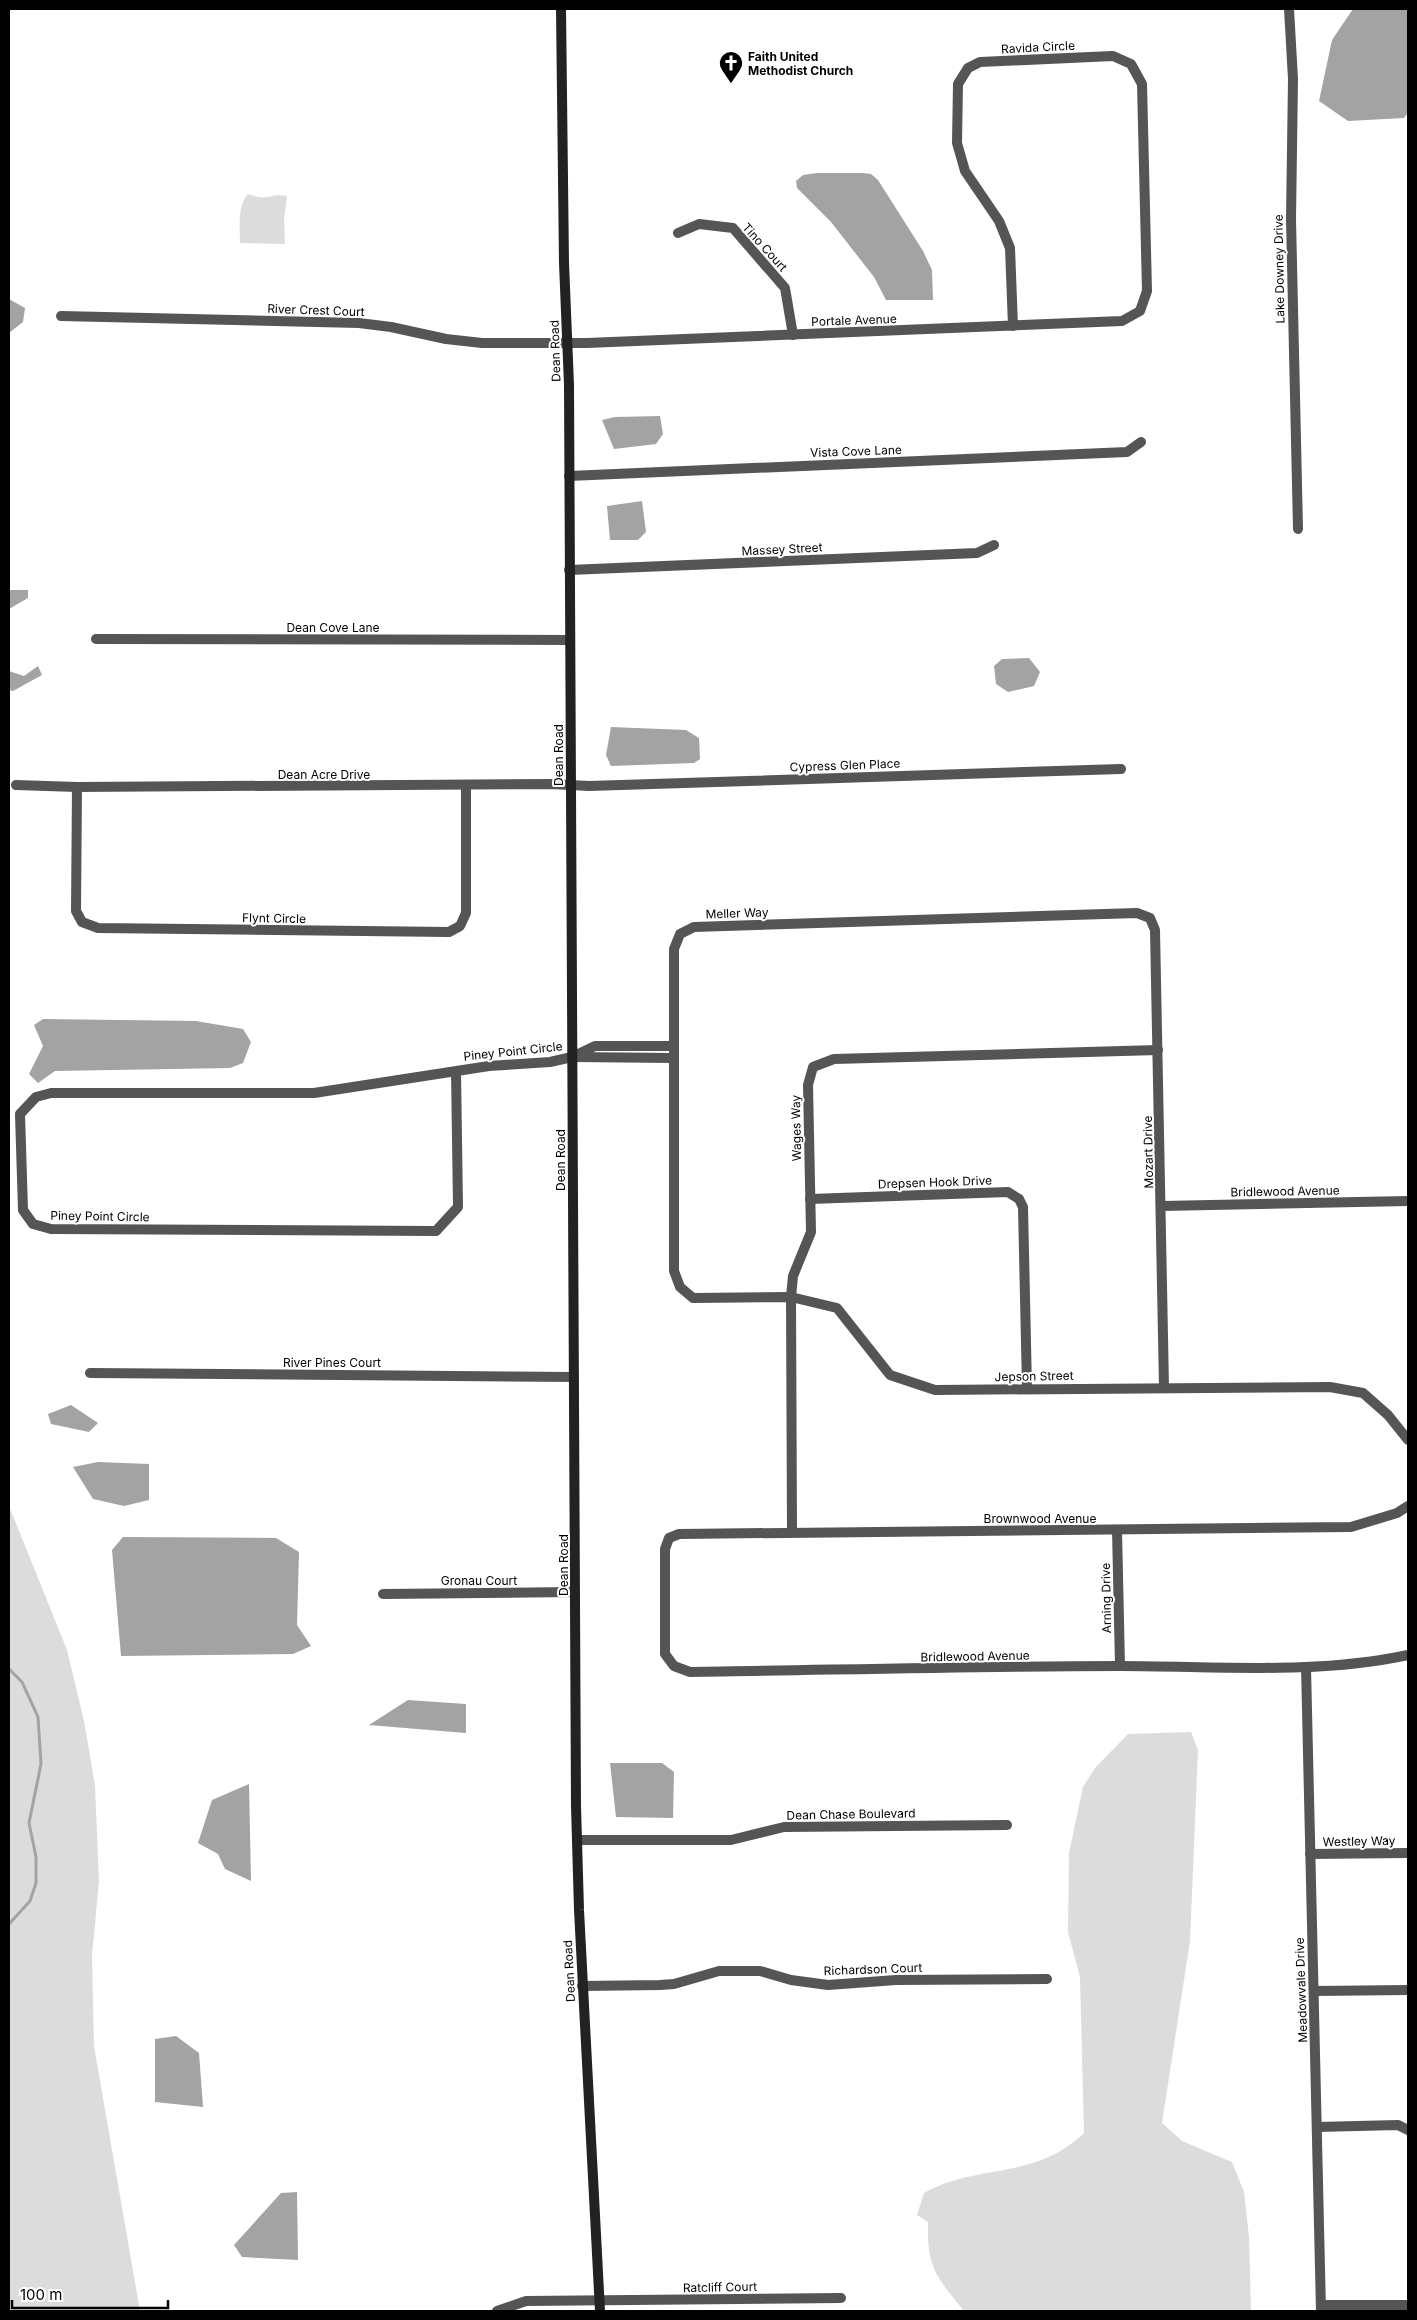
<svg xmlns="http://www.w3.org/2000/svg" width="1417" height="2320" font-family="Inter,sans-serif">
<style>
.green{fill:#dcdcdc}
.water{fill:#a3a3a3}
.lines{fill:none;stroke-linecap:round;stroke-linejoin:round}
.stream{stroke:#a3a3a3;stroke-width:3}
.street{stroke:#555;stroke-width:10}
.secondary{stroke:#222;stroke-width:10}
.labels{text-anchor:middle;dominant-baseline:central;stroke-width:4;stroke-linejoin:round;paint-order:stroke}
.street-label{font-size:12px;fill:#000;stroke:#fff}
.poi-label{font-size:12px;font-weight:bold;fill:#000;stroke:#fff;text-anchor:start}
</style>
<rect width="100%" height="100%" fill="#fff"/>
<g class="green">
<path d="M248 194C269 202 269 193 287 196L284 220 285 244 240 243C240 227 237 207 248 194Z"/>
<polygon points="9,1506 67,1650 84,1721 95,1786 99,1881 92,1956 94,2046 140,2311 9,2311"/>
<path d="M1191 1732 1198 1750 1190 1941 1162 2123 1182 2141 1232 2162 1244 2192 1249 2237 1251 2311H964C936 2276 927 2269 928 2222L917 2215 924 2193C977 2163 1034 2181 1084 2133L1080 1977 1068 1932 1069 1853 1083 1787 1095 1768 1128 1734Z"/>
</g>
<g class="water">
<polygon points="1353,9 1408,9 1408,113 1404,118 1348,121 1319,101 1332,40"/>
<polygon points="817,173 863,173 871,174 878,180 923,251 932,270 933,300 886,300 874,277 831,222 797,188 796,181 803,175"/>
<polygon points="9,299 25,308 23,322 9,333"/>
<polygon points="660,416 663,434 656,444 614,449 602,420 615,417"/>
<polygon points="642,501 646,532 638,540 610,540 607,506"/>
<polygon points="9,590 28,590 28,598 9,609"/>
<polygon points="1029,658 1040,672 1034,686 1008,692 996,684 994,666 1002,659"/>
<polygon points="38,666 42,675 13,691 9,690 9,671 24,676"/>
<polygon points="611,727 686,730 699,738 700,759 694,763 611,766 606,755"/>
<polygon points="43,1019 196,1021 243,1029 251,1042 243,1063 230,1068 55,1071 38,1083 29,1074 43,1046 34,1025"/>
<polygon points="71,1405 98,1423 89,1432 51,1424 48,1414"/>
<polygon points="98,1462 149,1464 149,1500 124,1506 93,1499 73,1467"/>
<polygon points="123,1537 276,1538 299,1552 297,1625 311,1646 293,1654 121,1656 112,1550"/>
<polygon points="408,1700 466,1704 466,1733 369,1725"/>
<polygon points="610,1763 662,1763 674,1772 673,1818 616,1817"/>
<polygon points="249,1784 251,1881 225,1869 218,1854 198,1843 212,1800"/>
<polygon points="176,2036 199,2053 203,2107 155,2102 155,2039"/>
<polygon points="297,2192 298,2260 242,2257 234,2245 281,2193"/>
</g>
<g class="lines">
<polyline class="stream" points="9,1669 22,1682 38,1717 41,1764 29,1823 36,1857 36,1883 30,1901 9,1924"/>
<g class="street">
<polyline points="1289,9 1293,79 1291,219 1298,529"/>
<polyline points="678,233 699,224 733,228 785,288 793,335"/>
<polyline points="61,316 359,323 391,327 446,339 482,343 587,343 1122,321 1140,311 1147,291 1142,84 1131,64 1113,56 980,62 968,68 958,84 957,143 965,171 999,221 1010,248 1013,326"/>
<polyline points="569,476 1127,452 1141,442"/>
<polyline points="569,570 977,553 994,545"/>
<polyline points="96,639 570,640"/>
<polyline points="16,785 77,787 551,784 589,786 1121,769"/>
<polyline points="77,787 76,911 82,922 98,928 449,932 460,926 466,913 466,785"/>
<polyline points="573,1057 673,1058"/>
<polyline points="456,1071 458,1207 436,1231 51,1229 33,1224 23,1210 20,1114 36,1097 51,1093 314,1093 489,1066 550,1062 572,1057 595,1046 673,1046"/>
<polyline points="810,1199 1008,1192 1019,1199 1023,1207 1027,1388"/>
<polyline points="1162,1206 1408,1201"/>
<polyline points="90,1373 574,1377"/>
<polyline points="1164,1387 1155,930 1150,918 1137,913 694,927 680,934 674,949 674,1271 680,1287 693,1298 791,1297 837,1308 890,1375 935,1390 1330,1387 1363,1393 1388,1415 1408,1440"/>
<path d="M1408 1506 1397 1513 1351 1527 679 1534 669 1538 665 1549V1654L674 1666 690 1672C833 1670 977 1666 1121 1666 1217 1666 1315 1675 1408 1655"/>
<polyline points="1117,1530 1120,1666"/>
<polyline points="792,1532 791,1297 793,1276 811,1232 808,1085 813,1067 834,1059 1158,1050"/>
<polyline points="383,1594 575,1592"/>
<polyline points="1306,1667 1321,2311"/>
<polyline points="577,1840 731,1840 784,1827 1007,1825"/>
<polyline points="1310,1854 1408,1853"/>
<polyline points="582,1986 660,1985 674,1984 719,1971 760,1971 791,1980 828,1985 896,1980 1047,1979"/>
<polyline points="1314,1991 1408,1990"/>
<polyline points="1317,2127 1398,2125 1408,2130"/>
<polyline points="1321,2305 1408,2305"/>
<polyline points="497,2311 526,2301 841,2298"/>
</g>
<polyline class="secondary" points="561,9 564,263 569,385 576,1806 579,1910 600,2311"/>
</g>
<defs>
<g id="church-pin" transform="scale(1.25)"><path d="M0 17L-7.5 6A9.5 9.5 0 1 1 7.5 6Z" fill="#000" stroke="#fff"/><path d="M-1.2-6h2.4v3.5h3.3v2.4h-3.3V6h-2.4V-.1h-3.3v-2.4h3.3Z" fill="#fff"/></g>
</defs>
<g fill-rule="evenodd">
<use href="#church-pin" x="731" y="63"/>
</g>
<g class="labels">
<g class="street-label">
<text transform="translate(1038 47) rotate(-3)">Ravida Circle</text>
<text transform="translate(765 247) rotate(48)">Tino Court</text>
<text transform="translate(1279 269) rotate(-91)">Lake Downey Drive</text>
<text transform="translate(316 310) rotate(2)">River Crest Court</text>
<text transform="translate(854 320) rotate(-2)">Portale Avenue</text>
<text transform="translate(555 351) rotate(-92)">Dean Road</text>
<text transform="translate(856 451) rotate(-2)">Vista Cove Lane</text>
<text transform="translate(782 549) rotate(-3)">Massey Street</text>
<text x="333" y="627">Dean Cove Lane</text>
<text transform="translate(558 755) rotate(-90)">Dean Road</text>
<text transform="translate(845 765) rotate(-2)">Cypress Glen Place</text>
<text x="324" y="774">Dean Acre Drive</text>
<text transform="translate(737 913) rotate(-2)">Meller Way</text>
<text transform="translate(274 918) rotate(1)">Flynt Circle</text>
<text transform="translate(513 1051) rotate(-6)">Piney Point Circle</text>
<text transform="translate(796 1128) rotate(-91)">Wages Way</text>
<text transform="translate(1148 1152) rotate(-91)">Mozart Drive</text>
<text transform="translate(560 1160) rotate(-90)">Dean Road</text>
<text transform="translate(935 1182) rotate(-2)">Drepsen Hook Drive</text>
<text transform="translate(1285 1191) rotate(-1)">Bridlewood Avenue</text>
<text transform="translate(100 1216) rotate(1)">Piney Point Circle</text>
<text x="332" y="1362">River Pines Court</text>
<text transform="translate(1034 1376) rotate(-1)">Jepson Street</text>
<text x="1040" y="1518">Brownwood Avenue</text>
<text transform="translate(563 1565) rotate(-90)">Dean Road</text>
<text x="479" y="1580">Gronau Court</text>
<text transform="translate(1106 1598) rotate(-91)">Arning Drive</text>
<text transform="translate(975 1656) rotate(-1)">Bridlewood Avenue</text>
<text transform="translate(851 1814) rotate(-1)">Dean Chase Boulevard</text>
<text transform="translate(1359 1841) rotate(-1)">Westley Way</text>
<text transform="translate(873 1969) rotate(-2)">Richardson Court</text>
<text transform="translate(569 1971) rotate(-93)">Dean Road</text>
<text transform="translate(1301 1990) rotate(-92)">Meadowvale Drive</text>
<text transform="translate(720 2287) rotate(-1)">Ratcliff Court</text>
</g>
<g class="poi-label">
<text x="748" y="56">Faith United<tspan x="748" dy="14">Methodist Church</tspan></text>
</g>
</g>
<rect width="1417" height="2320" fill="none" stroke="#000000" stroke-width="20"/>
<path d="M12 2300v8h156v-8" fill="none" stroke="#000000" stroke-width="2.5"/>
<text x="20" y="2300" font-size="15" fill="#000000" stroke="#ffffff" stroke-width="4" paint-order="stroke">100 m</text>
</svg>
